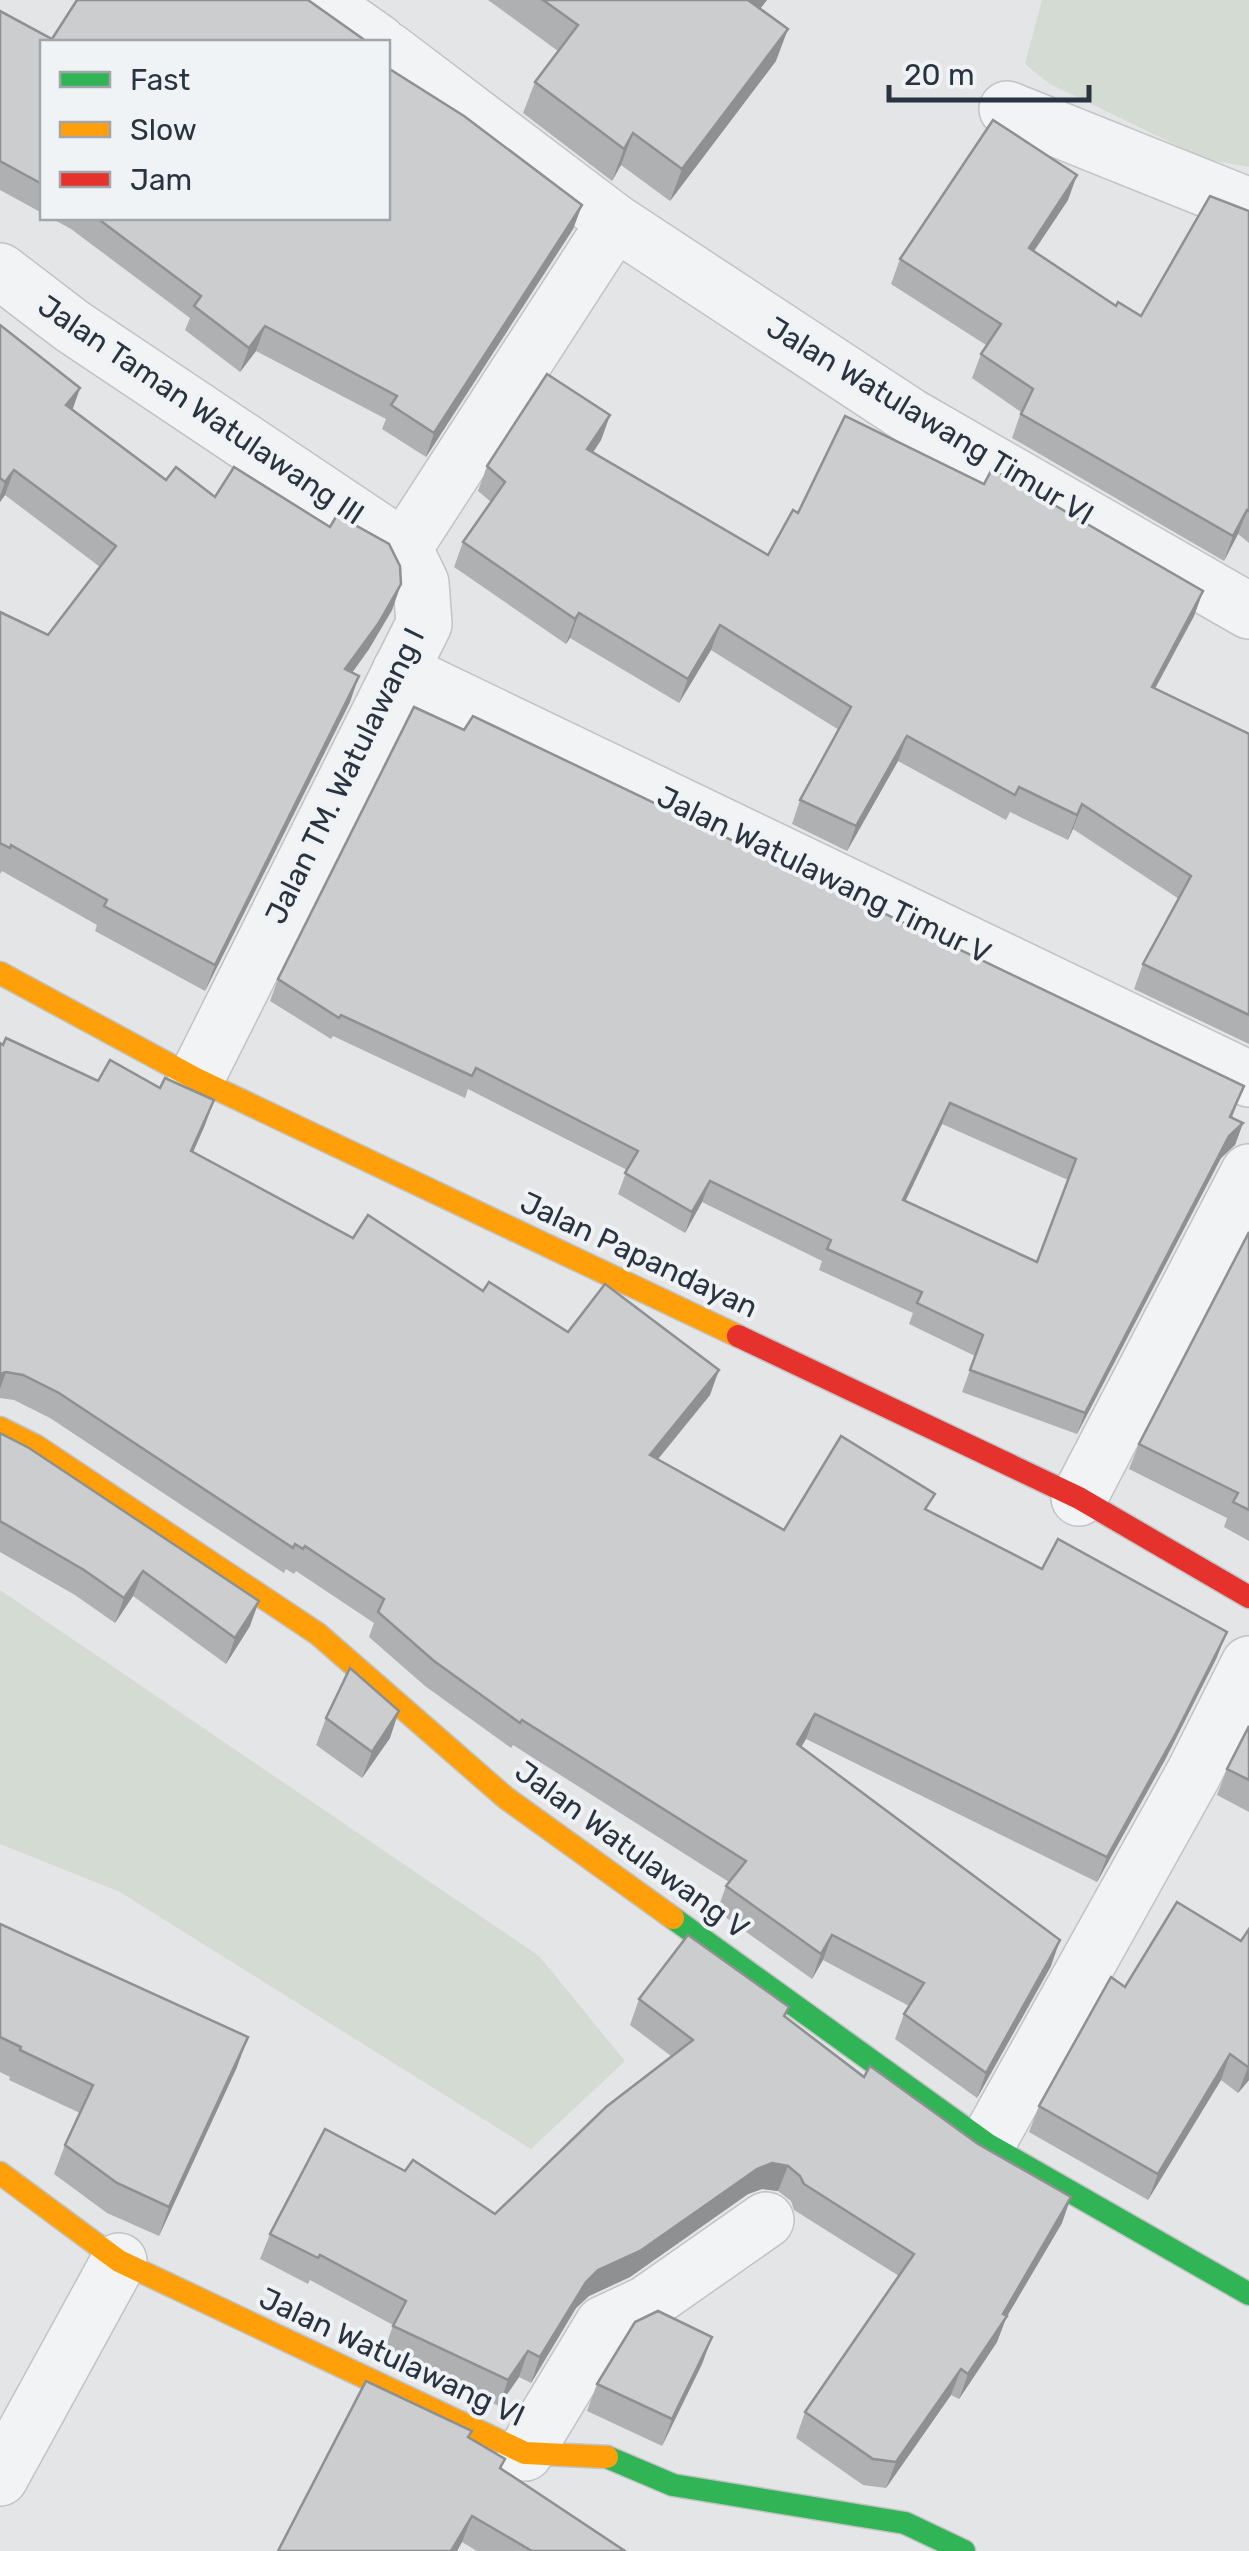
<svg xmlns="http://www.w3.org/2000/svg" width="1249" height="2551" font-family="Rubik,sans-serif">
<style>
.green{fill:#d4dbd3}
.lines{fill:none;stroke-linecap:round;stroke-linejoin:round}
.street-casing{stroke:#c1c3c5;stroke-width:58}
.fast-casing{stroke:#c1c3c5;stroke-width:25}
.slow-casing{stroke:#c1c3c5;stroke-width:25}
.jam-casing{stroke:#c1c3c5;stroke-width:25}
.street{stroke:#f1f3f4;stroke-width:55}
.fast{stroke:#30b455;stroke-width:22}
.slow{stroke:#ff9f0a;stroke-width:22}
.jam{stroke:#e5322d;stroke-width:22}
.wall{fill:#afb0b2;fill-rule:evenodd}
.shaded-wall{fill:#8e9091}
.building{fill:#cbcdcf;stroke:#8e9091;stroke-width:2.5;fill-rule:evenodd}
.labels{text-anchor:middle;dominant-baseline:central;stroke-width:8;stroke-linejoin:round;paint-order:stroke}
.street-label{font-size:30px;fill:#2a3340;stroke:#f0f3f6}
</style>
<rect width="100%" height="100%" fill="#e3e5e7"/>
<g class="green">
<polygon points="1042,0 1249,0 1249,167 1205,159 1050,84 1025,64"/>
<polygon points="0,1590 539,1956 625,2061 531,2149 120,1892 0,1844"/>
</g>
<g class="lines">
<g class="street-casing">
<g id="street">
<polyline points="318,0 378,42"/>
<polyline points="388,50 615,222 910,416 1249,611"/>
<polyline points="1007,109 1249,206"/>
<polyline points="0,271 72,326 404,548"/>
<polyline points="400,671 1249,1079"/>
<polyline points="196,1079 424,624 421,583 404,548 615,222"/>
<polyline points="1079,1498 1249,1172"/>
<polyline points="987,2144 1194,1773 1249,1664"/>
<polyline points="525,2453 603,2324 646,2304 766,2220"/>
<polyline points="0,2478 119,2261"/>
</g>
</g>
<g class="fast-casing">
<g id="fast">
<polyline points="673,1918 987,2144 1249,2294"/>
<polyline points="607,2457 673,2485 905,2523 964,2551"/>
</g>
</g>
<g class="slow-casing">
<g id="slow">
<polyline points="0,973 196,1079 738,1336"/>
<polyline points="0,1428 36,1446 318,1634 506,1798 673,1918"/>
<polyline points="0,2173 119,2261 525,2453 607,2457"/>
</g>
</g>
<g class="jam-casing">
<polyline id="jam" points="738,1336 1079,1498 1249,1597"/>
</g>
<use href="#street" class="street"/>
<use href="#fast" class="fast"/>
<use href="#slow" class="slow"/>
<use href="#jam" class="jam"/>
</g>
<g class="wall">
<polygon points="488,0 767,0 760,9 776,61 670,201 621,165 612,181 523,113 535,82 558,51"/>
<polygon points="0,11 52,39 363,39 361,42 42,42 42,213 0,190"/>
<polygon points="1068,200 1034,251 1116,306 1141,316 1249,211 1249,543 1238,534 1224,561 1012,438 1021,412 972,378 981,354 986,345 891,284 900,259"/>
<polygon points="582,205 573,229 426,457 382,429 386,419 256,351 240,372 185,330 190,318 71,229 51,218 388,218"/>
<polygon points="0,325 80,388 72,409 166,480 215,497 401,584 392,610 369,649 352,673 350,702 205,991 95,931 97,925 2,871 0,874 0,612 48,635 100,567 5,495 0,502"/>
<polygon points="610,415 601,440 593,453 768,555 798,513 1203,591 1194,616 1155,689 1249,734 1249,1044 1134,989 1143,964 1179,899 1073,829 1068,840 1010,812 1006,820 898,761 847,851 792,824 800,800 839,730 711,650 679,703 570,638 566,644 454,567 463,542 491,502 478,491 487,466"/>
<path d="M278 979 1236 1107 1232 1118 1243 1123 1235 1145 1221 1158 1077 1434 962 1392 975 1356 909 1324 913 1313 819 1270 822 1261 702 1202 685 1233 618 1194 627 1170 468 1089 465 1098 333 1036 331 1039 270 1001ZM942 1124 1068 1180 1037 1262 905 1201Z"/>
<polygon points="0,1043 205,1125 193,1152 353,1238 483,1291 568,1332 710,1395 658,1459 784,1530 929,1511 1217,1657 1166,1758 1097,1882 806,1739 801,1747 1051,1966 977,2098 895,2039 904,2014 909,2006 823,1960 812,1979 717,1911 726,1886 729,1882 513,1745 511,1748 425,1686 369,1637 374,1623 296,1571 294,1574 286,1569 284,1573 50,1418 14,1400 0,1398"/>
<polygon points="1249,1232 1249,1541 1224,1527 1227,1518 1129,1469 1139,1444"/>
<polygon points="0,1433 250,1626 226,1664 133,1596 115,1623 75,1595 0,1552"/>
<polygon points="326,1718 390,1738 362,1778 316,1745"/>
<polygon points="1249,1726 1249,1812 1217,1795 1227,1769"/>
<polygon points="0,1924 237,2067 159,2236 107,2213 54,2174 65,2145 80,2113 9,2080 10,2077 0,2072"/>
<polygon points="1249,1929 1249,2080 1238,2093 1221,2080 1148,2200 1029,2132 1039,2106 1125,1987 1241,1941"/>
<polygon points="639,1999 789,2007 785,2017 1062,2223 1006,2318 997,2342 959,2399 951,2395 886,2488 863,2485 796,2438 805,2412 899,2276 794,2210 791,2201 778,2191 762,2189 748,2194 630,2277 589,2296 576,2308 531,2383 519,2377 499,2406 384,2352 393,2325 310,2280 308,2284 260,2259 270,2234 405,2171 495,2214 671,2056 630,2025"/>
<polygon points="712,2337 702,2364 662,2446 587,2411 597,2384"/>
<polygon points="469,2438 505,2459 501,2469 625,2551 477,2551 462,2542 457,2551 278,2551"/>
</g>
<g class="shaded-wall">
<polygon points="730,0 767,0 756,14"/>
<polygon points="788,29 776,61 670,201 682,169"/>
<polygon points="633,133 621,165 612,181 624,149"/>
<polygon points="1077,175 1068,200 1020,272 1029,248"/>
<polygon points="582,205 573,229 426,457 434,433"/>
<polygon points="265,326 256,351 240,372 249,348"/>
<polygon points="80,388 71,414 66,405"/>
<polygon points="610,415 601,440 578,474 587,449"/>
<polygon points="14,470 5,495 0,502 0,496 5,482"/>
<polygon points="1247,510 1238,534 1224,561 1233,536"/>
<polygon points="401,584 392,610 369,649 336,695 345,669"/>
<polygon points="1203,591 1194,616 1142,712 1152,687"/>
<polygon points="579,613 570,638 566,644 575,619"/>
<polygon points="720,625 711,650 679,703 688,679"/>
<polygon points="359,676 350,702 205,991 215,965"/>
<polygon points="907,736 898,761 847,851 856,826"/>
<polygon points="1082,804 1073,829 1068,840 1077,815"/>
<polygon points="214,1100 205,1125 182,1177 191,1151"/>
<polygon points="950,1103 942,1124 896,1221 903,1200"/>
<polygon points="1243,1123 1235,1145 1221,1158 1077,1434 1085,1413 1229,1136"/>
<polygon points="710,1181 702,1202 685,1233 692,1212"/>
<polygon points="719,1370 710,1395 641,1480 650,1455"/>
<polygon points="6,1372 0,1389 0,1374"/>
<polygon points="143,1571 133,1596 115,1623 124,1598"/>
<polygon points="259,1601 250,1626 226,1664 235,1638"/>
<polygon points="1227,1632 1217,1657 1166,1758 1097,1882 1107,1857"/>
<polygon points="399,1711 390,1738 362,1778 372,1752"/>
<polygon points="815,1714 806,1739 788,1769 797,1744"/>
<polygon points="832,1935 823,1960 812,1979 821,1954"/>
<polygon points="1060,1940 1051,1966 977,2098 986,2073"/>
<polygon points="248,2037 237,2067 159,2236 169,2207"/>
<polygon points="1230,2054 1221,2080 1148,2200 1158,2174"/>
<polygon points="1249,2065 1249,2080 1238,2093 1248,2067"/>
<polygon points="772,2163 788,2166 778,2191 762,2189 748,2194 630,2277 589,2296 576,2308 531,2383 540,2357 586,2282 598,2270 757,2169"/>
<polygon points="1071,2197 1062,2223 1006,2318 997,2342 959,2399 968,2374"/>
<polygon points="712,2337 702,2364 662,2446 672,2419"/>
<polygon points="528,2351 519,2377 499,2406 508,2380"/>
<polygon points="961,2369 951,2395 886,2488 896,2462"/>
<polygon points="472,2516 462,2542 457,2551 451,2551"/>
</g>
<g class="building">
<polygon points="77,0 308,0 363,39 360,42 42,42 42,184 0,161 0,11 52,39"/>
<polygon points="543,0 748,0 788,29 682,169 633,133 624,149 535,82 578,25"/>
<polygon points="388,68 464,116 582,205 434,433 391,405 397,396 265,326 249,348 194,306 201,296 97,218 388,218"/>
<polygon points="993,120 1077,175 1029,248 1116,306 1118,302 1141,316 1210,196 1249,211 1249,511 1247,510 1233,536 1021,414 1033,389 981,354 1001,324 900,259"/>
<polygon points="0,325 80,388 66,405 166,480 176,467 215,497 234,467 330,527 337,515 389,544 400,566 401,584 378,624 345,669 359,676 215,965 104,906 107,900 11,845 10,848 0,843 0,612 48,635 116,546 14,470 5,482 0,478"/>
<polygon points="547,374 610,415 587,449 768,555 793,510 798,513 845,416 984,484 992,469 1203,591 1152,687 1249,734 1249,1015 1143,964 1191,876 1082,804 1077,815 1019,787 1015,795 907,736 856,826 800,800 851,707 720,625 688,679 579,613 575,619 463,542 505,482 487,466"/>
<path d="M414 707 464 730 473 716 1244 1086 1230 1117 1243 1123 1229 1136 1085 1413 970 1370 983 1335 917 1303 922 1292 827 1249 831 1240 710 1181 692 1212 625 1173 638 1151 476 1068 472 1076 341 1015 339 1018 278 979ZM950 1103 1076 1159 1037 1262 903 1200Z"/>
<polygon points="6,1038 98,1081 110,1060 160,1088 165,1078 214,1100 191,1151 353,1238 368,1215 483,1291 489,1282 568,1332 605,1284 719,1370 650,1455 784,1530 841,1436 935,1494 925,1509 1042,1569 1058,1539 1227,1632 1176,1733 1107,1857 815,1714 797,1744 1060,1940 986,2073 904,2014 924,1983 832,1935 821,1954 726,1886 746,1861 522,1720 520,1723 434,1661 378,1612 384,1599 305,1546 303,1549 295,1544 293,1548 59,1393 23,1375 6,1372 0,1374 0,1043 3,1045"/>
<polygon points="1249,1232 1249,1510 1233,1502 1238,1493 1139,1444"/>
<polygon points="0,1433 29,1448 259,1601 235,1638 143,1571 124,1598 84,1570 0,1521"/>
<polygon points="350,1668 399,1711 372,1752 326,1718"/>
<polygon points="1249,1726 1249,1780 1227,1769"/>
<polygon points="1177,1902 1241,1941 1249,1929 1249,2065 1248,2067 1230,2054 1158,2174 1039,2106 1111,1977 1125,1987"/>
<polygon points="0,1924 248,2037 169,2207 117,2183 65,2145 93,2085 20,2050 21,2047 0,2037"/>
<polygon points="688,1935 789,2007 784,2016 864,2077 870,2066 978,2144 1071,2197 1003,2314 1007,2316 968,2374 961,2369 896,2462 873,2459 805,2412 914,2254 804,2184 800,2176 788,2166 772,2163 757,2169 640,2251 598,2270 586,2282 540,2357 528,2351 508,2380 393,2326 406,2301 320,2255 318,2258 270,2234 325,2129 405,2171 413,2160 495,2214 606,2107 693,2040 639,1999"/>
<polygon points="658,2311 712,2337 672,2419 597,2384 635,2322"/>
<polygon points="366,2381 472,2431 468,2437 505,2459 500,2468 625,2551 532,2551 472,2516 451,2551 278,2551"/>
</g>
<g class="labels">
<g class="street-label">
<text transform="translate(201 410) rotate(34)">Jalan Taman Watulawang III</text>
<text transform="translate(930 421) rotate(31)">Jalan Watulawang Timur VI</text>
<text transform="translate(345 776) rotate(-64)">Jalan TM. Watulawang I</text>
<text transform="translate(824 875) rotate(26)">Jalan Watulawang Timur V</text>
<text transform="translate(639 1255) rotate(25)">Jalan Papandayan</text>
<text transform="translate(632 1850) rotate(36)">Jalan Watulawang V</text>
<text transform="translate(392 2357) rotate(25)">Jalan Watulawang VI</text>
</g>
</g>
<rect x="40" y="40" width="350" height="180" fill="#f0f3f6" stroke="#a1a6ad" stroke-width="2.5"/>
<rect x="60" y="72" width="50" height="15" fill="#30b455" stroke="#a1a6ad" stroke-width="2.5"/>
<text x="130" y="90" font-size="30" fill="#2a3340">Fast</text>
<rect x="60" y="122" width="50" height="15" fill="#ff9f0a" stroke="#a1a6ad" stroke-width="2.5"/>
<text x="130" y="140" font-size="30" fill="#2a3340">Slow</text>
<rect x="60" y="172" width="50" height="15" fill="#e5322d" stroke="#a1a6ad" stroke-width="2.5"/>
<text x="130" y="190" font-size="30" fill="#2a3340">Jam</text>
<path d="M889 85v15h200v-15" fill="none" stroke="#2a3340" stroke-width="5"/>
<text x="904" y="85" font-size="30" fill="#2a3340" stroke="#f0f3f6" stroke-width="8" paint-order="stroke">20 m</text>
</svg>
